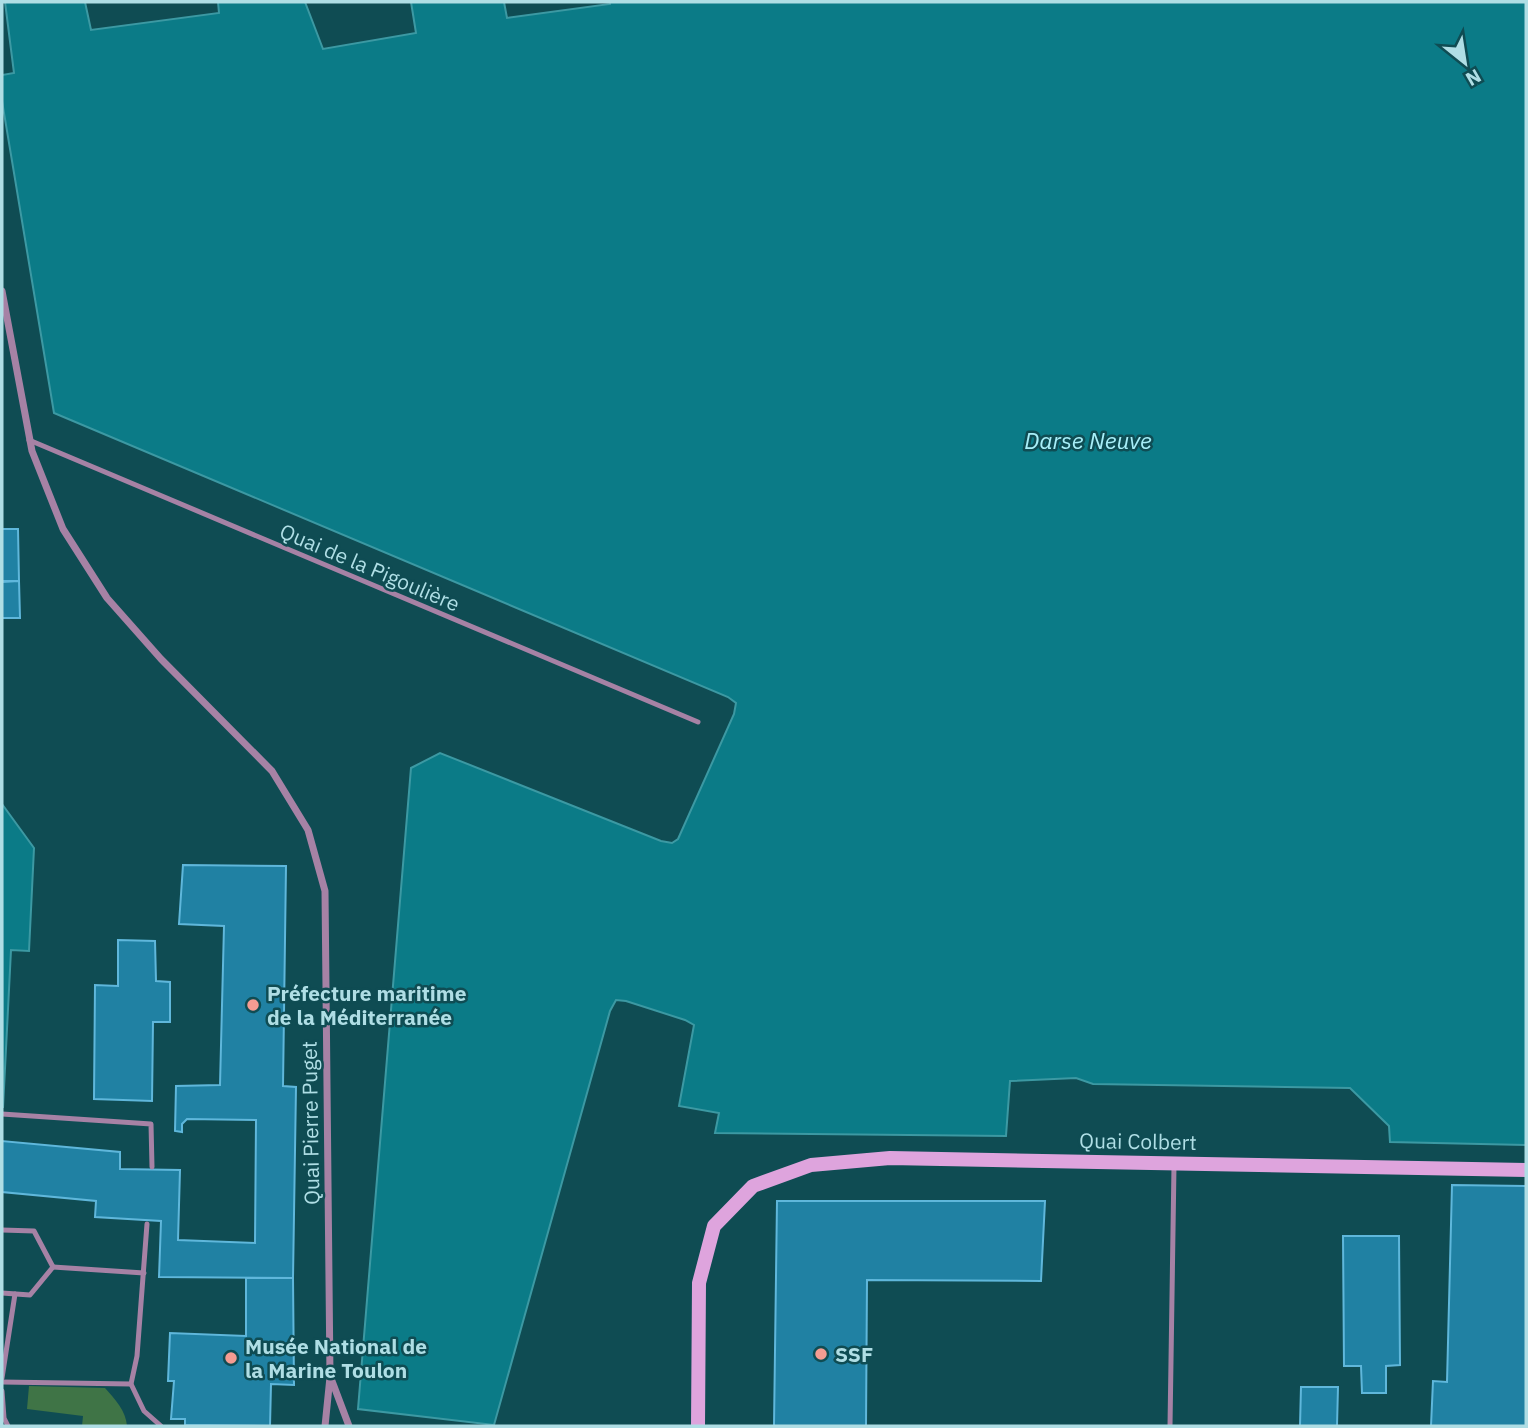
<svg xmlns="http://www.w3.org/2000/svg" width="1528" height="1428" font-family="'IBM Plex Sans',sans-serif">
<style>
.green{fill:#3f7446}
.water{fill:#0b7b87;stroke:#3c99a3;stroke-width:2}
.building{fill:#2081a3;stroke:#5fb7db;stroke-width:2}
.lines{fill:none;stroke-linecap:round;stroke-linejoin:round}
.lane{stroke:#a682a5;stroke-width:5}
.street{stroke:#a682a5;stroke-width:7}
.secondary{stroke:#dea4dd;stroke-width:14}
.poi-dot{fill:#f59c92;stroke:#0f4c53;stroke-width:2.5}
.labels{text-anchor:middle;dominant-baseline:central;stroke-width:5;stroke-linejoin:round;paint-order:stroke}
.street-label{font-size:21px;fill:#afdee5;stroke:#0f4c53}
.poi-label{font-size:21px;font-weight:bold;fill:#afdee5;stroke:#0f4c53;text-anchor:start}
.water-label{font-size:23px;font-style:italic;fill:#a8eff9;stroke:#0f4c53}
</style>
<rect width="100%" height="100%" fill="#0f4c53"/>
<path class="green" d="M29 1386 105 1388C115 1399 126 1411 127 1426H82L83 1416 27 1409Z"/>
<g class="water">
<polygon points="5,2 85,2 91,30 219,13 218,2 305,2 323,49 416,33 411,2 504,2 507,18 610,4 610,2 1526,2 1526,1145 1390,1142 1389,1126 1350,1088 1093,1084 1076,1078 1010,1081 1006,1136 715,1133 719,1113 679,1106 694,1025 685,1020 626,1001 616,1000 610,1011 494,1425 358,1409 411,768 440,753 661,841 672,843 678,839 734,714 736,703 728,697 54,413 2,101 2,75 14,73"/>
<polygon points="2,804 34,848 29,951 11,950 3,1108"/>
</g>
<g class="building">
<polygon points="2,529 18,529 19,581 2,581"/>
<polygon points="19,581 20,618 2,618 2,582"/>
<polygon points="183,865 286,866 283,1086 296,1087 293,1278 159,1277 161,1221 95,1217 96,1201 2,1192 2,1141 120,1152 120,1169 180,1170 178,1240 255,1243 256,1120 187,1119 182,1124 182,1132 175,1131 176,1086 220,1085 224,926 179,924"/>
<polygon points="118,940 155,941 156,981 170,982 170,1022 153,1022 152,1101 94,1099 95,985 118,986"/>
<polygon points="1452,1185 1526,1186 1526,1426 1431,1426 1433,1381 1447,1382"/>
<polygon points="777,1201 1045,1201 1041,1281 867,1280 866,1426 774,1426"/>
<polygon points="1343,1236 1399,1236 1400,1365 1386,1366 1386,1393 1362,1393 1361,1366 1344,1366"/>
<polygon points="246,1278 293,1278 294,1385 271,1384 270,1426 185,1425 185,1419 171,1419 174,1381 168,1381 170,1333 246,1336"/>
<polygon points="1301,1387 1338,1387 1337,1426 1300,1426"/>
</g>
<g class="lines">
<g class="lane">
<polyline points="29,440 698,722"/>
<polyline points="2,1114 151,1124 152,1167"/>
<polyline points="147,1224 137,1356 131,1384 144,1411 161,1426"/>
<polyline points="2,1230 34,1231 53,1267"/>
<polyline points="53,1267 144,1273"/>
<polyline points="2,1293 30,1295 53,1267"/>
<polyline points="2,1378 15,1294"/>
<polyline points="2,1382 131,1384"/>
<polyline points="2,1391 4,1418 8,1426"/>
<polyline points="1170,1426 1174,1166"/>
</g>
<g class="street">
<polyline points="2,291 32,451 63,529 107,598 161,659 272,771 308,830 325,891 330,1377 325,1426"/>
<polyline points="332,1381 349,1426"/>
</g>
<polyline class="secondary" points="698,1426 699,1283 714,1226 753,1186 811,1165 890,1158 1526,1170"/>
</g>
<g class="poi-dot">
<circle cx="253" cy="1005" r="7"/>
<circle cx="821" cy="1354" r="7"/>
<circle cx="231" cy="1358" r="7"/>
</g>
<g class="labels">
<g class="street-label">
<text transform="translate(370 567) rotate(23)">Quai de la Pigoulière</text>
<text transform="translate(310 1123) rotate(-91)">Quai Pierre Puget</text>
<text transform="translate(1138 1141) rotate(1)">Quai Colbert</text>
</g>
<g class="poi-label">
<text x="267" y="993">Préfecture maritime<tspan x="267" dy="24">de la Méditerranée</tspan></text>
<text x="245" y="1346">Musée National de<tspan x="245" dy="24">la Marine Toulon</tspan></text>
<text x="835" y="1354">SSF</text>
</g>
<g class="water-label">
<text x="1088" y="440">Darse Neuve</text>
</g>
</g>
<rect width="1528" height="1428" fill="none" stroke="#afdee5" stroke-width="7"/>
<g transform="translate(1465 63) rotate(150)" stroke="#0f4c53" stroke-width="5" paint-order="stroke">
<path d="M0-5L12 26L0 18L-12 26Z" fill="#afdee5"/>
<text y="-10" font-size="19" font-weight="bold" text-anchor="middle" fill="#afdee5">N</text>
</g>
</svg>
